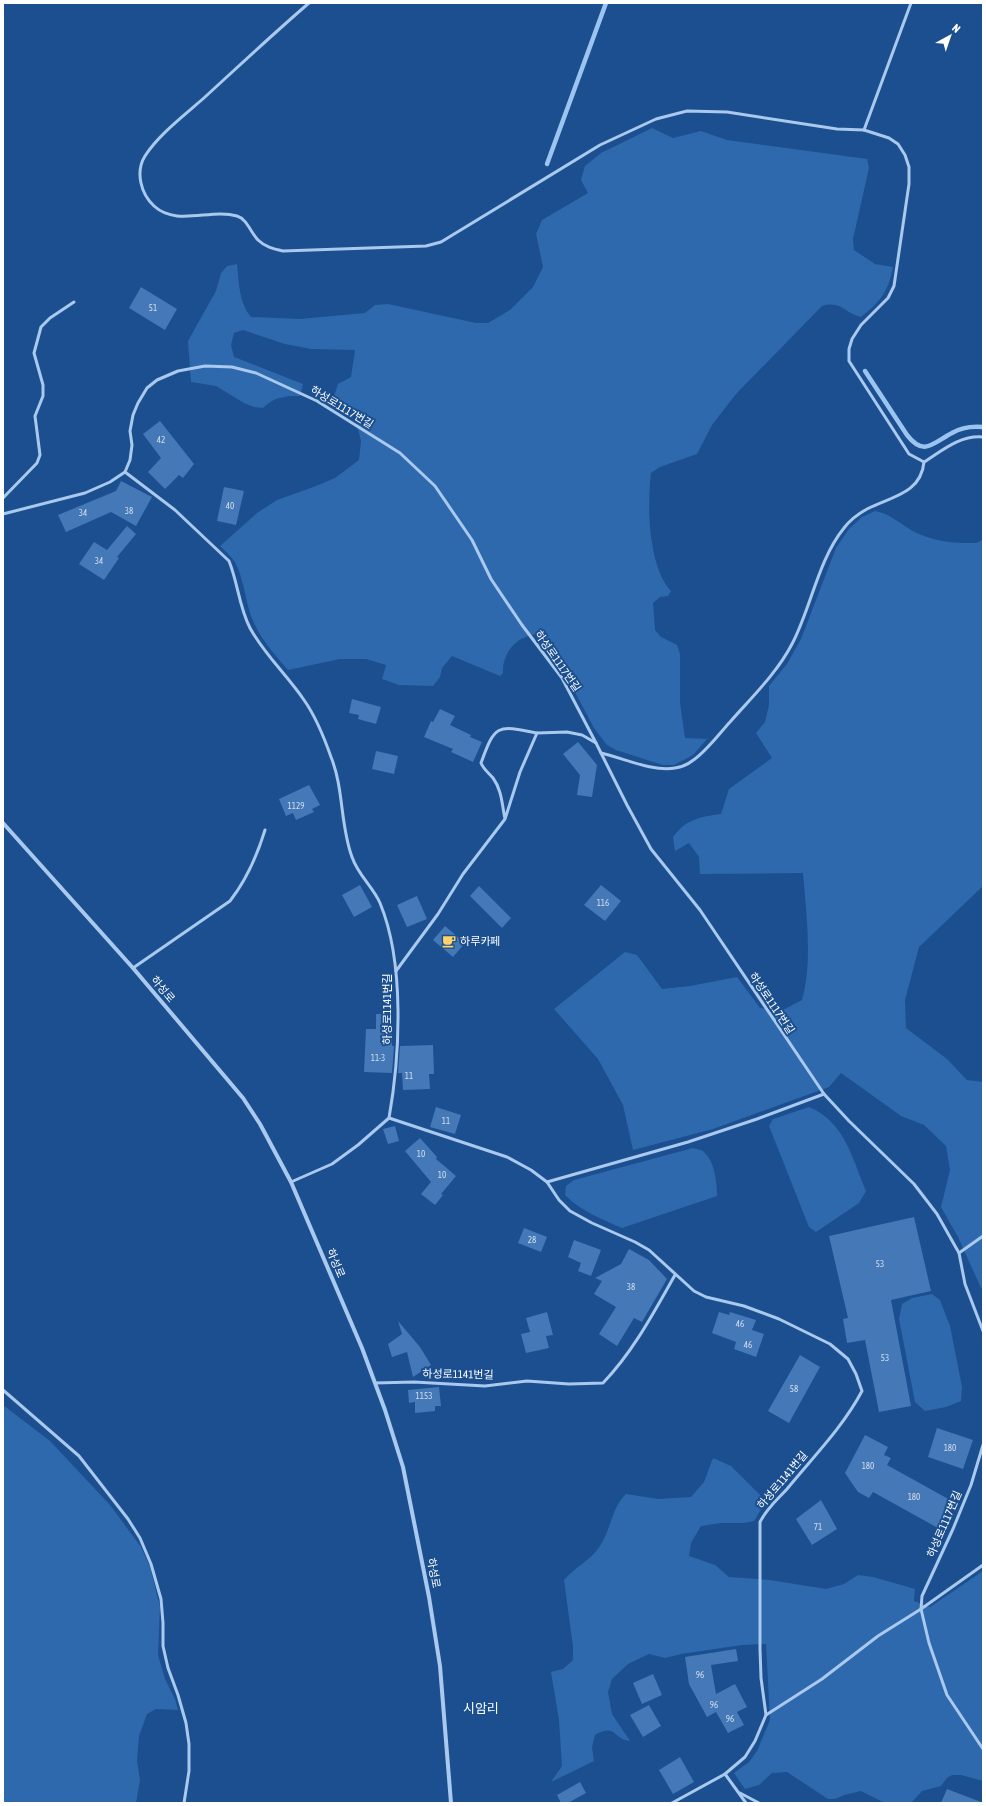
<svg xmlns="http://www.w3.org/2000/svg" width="986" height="1806" font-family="'Asap Condensed','Noto Sans KR',sans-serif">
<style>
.green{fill:#2e69ad}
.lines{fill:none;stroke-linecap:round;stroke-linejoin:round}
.stream{stroke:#9cc4f0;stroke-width:4.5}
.building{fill:#4478b7}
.lane{stroke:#a9c9ee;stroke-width:3}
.street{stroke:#a9c9ee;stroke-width:4}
.labels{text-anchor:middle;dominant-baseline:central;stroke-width:4;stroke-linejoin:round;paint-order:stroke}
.number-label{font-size:9px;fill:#d0dded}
.street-label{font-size:11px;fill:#fff;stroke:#1b4f8f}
.poi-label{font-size:11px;fill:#fff;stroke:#1b4f8f;text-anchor:start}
.quarter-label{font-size:13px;fill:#fff;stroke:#1b4f8f}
</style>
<rect width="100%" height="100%" fill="#1b4f8f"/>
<g class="green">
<path d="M652 128 673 138 701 131 727 140 867 159 869 168 853 239 854 250 875 264 893 267C888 292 881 301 861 317 845 314 842 300 822 306L736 394 712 425 697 454 660 467 651 473C647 506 648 566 671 591L668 596 660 597 653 603 655 630 661 637 677 645 680 654V703L685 738 707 739 693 755 674 765H663L647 760 616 750 607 745 594 728 563 670 535 634C529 636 521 638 517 642 508 648 502 662 503 673L500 676 452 656 442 668 440 677 433 686 399 685 382 679 386 665 366 659H340L288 670C276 656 262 641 254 623 245 604 245 581 235 562 231 556 225 551 220 546L257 513 277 500 316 486 335 478 359 460 361 441 354 412 333 399 338 384 351 377 355 350 311 349 285 344 243 330 234 333 231 345 234 357 303 384 300 396C284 396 274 397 263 408L254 407 244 403 216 386 191 382 188 341 216 291 221 273 227 266 237 264C239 282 239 303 251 317L300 319 365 313 375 305 388 304 476 323H488L510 310 533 287 543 267 536 234 542 220 588 193 581 180 585 166 601 153Z"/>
<path d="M875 511C890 514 898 522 911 530 927 539 947 543 965 543 972 543 978 544 983 539V886L919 947 905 1000 906 1028 947 1059 967 1080 983 1082V1290L981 1288 958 1237 941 1207 950 1170 946 1146 924 1125 901 1116 841 1073 829 1087 713 1129 633 1150 623 1105 598 1059 554 1009 625 952 637 955 662 989 690 986 737 977 760 1008 781 1011 802 1000C813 962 806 912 803 873L700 874 699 857 689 843 675 851 673 837C686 819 700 817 721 814L729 789 772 758 756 733 765 722 769 705V686L787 664 801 639 836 548 849 529 862 517Z"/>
<path d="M809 1107C845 1122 852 1158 866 1191L859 1203 816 1232 809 1227 769 1126 773 1119Z"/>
<path d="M693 1148C697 1149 703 1150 705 1153 715 1163 717 1183 717 1196L622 1228C601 1219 581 1211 565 1195L566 1186 574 1180Z"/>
<polygon points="932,1294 940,1300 950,1326 962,1387 961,1401 946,1407 925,1411 915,1402 899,1319 902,1304 912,1298"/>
<polygon points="3,1405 50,1441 110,1505 141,1547 150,1567 160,1607 158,1655 165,1679 175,1699 178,1710 156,1709 147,1714 139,1736 137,1761 140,1780 136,1803 3,1803"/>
<path d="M713 1458 731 1466 766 1501 754 1521 744 1523H721L701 1526 691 1543 689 1556 715 1565 729 1577 770 1580 826 1589 844 1584 858 1575 873 1577 915 1589 914 1601 930 1607 983 1571V1781L961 1775H952L947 1778 941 1786 922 1791 911 1803H885L861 1791 844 1795 835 1799H828L787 1772 772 1773 759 1785 745 1789 734 1773 749 1762 757 1751 770 1720 766 1644 742 1645 681 1654 665 1658 649 1654 628 1664 612 1679 608 1692 612 1714 630 1741C612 1739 617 1723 595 1735L592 1747 594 1761 551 1782 562 1766 559 1720 551 1672 563 1669 573 1660V1647L564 1580C575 1567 591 1560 600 1546 611 1529 612 1507 626 1494L658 1499 691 1497 704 1482Z"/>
</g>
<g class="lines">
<g class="stream">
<polyline points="547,164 606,3"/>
<path d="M865 371 907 435C924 457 933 443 952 433 962 427 972 426 983 427"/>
</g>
</g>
<g class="building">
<polygon points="141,287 177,309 165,330 129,308"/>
<polygon points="160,421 194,464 183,478 179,475 165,489 148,472 161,458 143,434"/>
<polygon points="121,481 152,497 136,526 111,512 66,532 58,515 116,491"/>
<polygon points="224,487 244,491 236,525 217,521"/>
<polygon points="127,526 136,534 117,557 119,558 104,580 79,564 94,542 107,550"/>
<polygon points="352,699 381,707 376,724 358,719 359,715 349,713"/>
<polygon points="440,709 455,716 450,725 471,735 470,737 482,742 473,762 451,752 453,749 424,737 431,721 433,722"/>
<polygon points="578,742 597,765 592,797 577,795 580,775 563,754"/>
<polygon points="376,751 398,756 394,774 372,769"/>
<polygon points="309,785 320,805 312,809 314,812 296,820 293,813 286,816 279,799"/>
<polygon points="360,885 372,907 354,917 342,895"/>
<polygon points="601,885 621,901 605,921 584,905"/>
<polygon points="479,886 511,918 502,928 470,896"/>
<polygon points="417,896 427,919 407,927 397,905"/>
<polygon points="445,926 465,943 453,957 433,940"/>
<polygon points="376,1014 392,1014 392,1046 394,1046 392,1073 364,1072 366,1029 376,1029"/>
<polygon points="433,1045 434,1074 429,1074 430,1089 403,1090 402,1073 398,1073 400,1046"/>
<polygon points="436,1107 461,1115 455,1134 430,1127"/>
<polygon points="395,1126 399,1141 388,1144 383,1129"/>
<polygon points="420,1138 437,1157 436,1159 456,1176 441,1194 443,1195 435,1205 421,1194 431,1182 405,1151"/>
<polygon points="914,1217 931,1291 891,1300 911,1406 879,1412 865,1340 847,1343 843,1319 848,1318 829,1236"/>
<polygon points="524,1228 547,1237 541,1252 518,1243"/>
<polygon points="574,1240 601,1250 591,1276 578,1271 581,1263 568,1257"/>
<polygon points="629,1249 649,1260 667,1279 642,1322 634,1318 617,1346 599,1334 616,1307 594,1294 602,1281 595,1278 621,1264"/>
<polygon points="547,1312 553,1335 546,1336 549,1348 526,1353 521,1334 530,1332 526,1318"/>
<polygon points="719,1312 729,1315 730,1312 756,1320 752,1330 764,1334 756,1357 734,1349 736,1342 712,1333"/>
<polygon points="398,1321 420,1347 431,1365 413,1377 407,1352 392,1357 388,1344 402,1334"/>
<polygon points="800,1355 820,1367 789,1423 768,1411"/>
<polygon points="439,1387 441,1406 435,1406 435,1411 415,1413 415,1402 409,1403 408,1390"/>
<polygon points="937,1428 973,1440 963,1469 928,1457"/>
<polygon points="865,1435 888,1447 884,1455 891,1458 887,1465 952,1501 938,1528 873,1492 869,1498 858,1492 845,1473"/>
<polygon points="821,1500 837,1529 812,1545 796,1519"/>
<polygon points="736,1649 738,1661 711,1665 716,1694 735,1684 747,1707 737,1712 744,1725 728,1733 716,1712 707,1717 689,1684 685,1657"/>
<polygon points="653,1674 662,1695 642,1704 633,1683"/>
<polygon points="649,1705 661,1726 643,1737 630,1715"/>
<polygon points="680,1757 694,1782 673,1794 659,1770"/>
<polygon points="580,1782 586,1793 568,1803 561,1803 557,1795"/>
<polygon points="947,1789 981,1802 981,1803 941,1803"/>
</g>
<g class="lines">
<g class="lane">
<path d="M309 3C274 33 240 65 205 97 187 113 158 135 145 156 135 172 141 194 154 206 177 227 211 208 237 216 247 219 251 233 258 240 265 247 274 249 283 251L426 246 441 242 600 145 656 119 687 111 727 112 837 129 864 130 889 138 898 144 905 155 909 167V184L894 286 888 298 861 325 852 339 849 349V361L909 454 924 462C943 450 960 435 983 437"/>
<polyline points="864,130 911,3"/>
<path d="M125 472 175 510 229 561C238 583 239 607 250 628 264 654 287 675 304 700 316 717 324 737 331 757 344 789 340 825 352 857 358 875 373 887 380 903 405 963 400 1056 389 1118L358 1145 332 1164 291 1182"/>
<polyline points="3,498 37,463 40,455 35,416 43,396 43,385 34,353 41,327 50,318 74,302"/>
<polyline points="3,514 85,493 110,482 125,472 130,460 132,445 130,431 133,415 138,403 147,388 157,380 178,371 205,366 232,367 256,373 317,401 400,453 435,486 472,540 491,579 522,625 562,678 596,743"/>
<polyline points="537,733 567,732 582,735 596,743 627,805 651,849 700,910 824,1094 849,1121 914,1184 937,1214 959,1253 965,1284 983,1331"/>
<path d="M601 753C623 758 653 772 675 768 681 767 687 765 692 761 705 753 719 734 730 722 751 698 777 673 792 644 811 608 818 560 844 528 850 520 858 514 867 509 890 497 921 494 924 462"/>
<path d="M133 968 230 901C247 879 257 856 265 830"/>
<path d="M396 971 438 914 463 874 505 819C502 805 502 790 493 778 489 773 484 770 481 763 495 724 497 725 537 733L520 772 505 819"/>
<path d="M389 1118 507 1157 531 1170 547 1182 559 1200 570 1211 592 1223 635 1242 649 1250 694 1291 706 1297 744 1306 779 1319 830 1344 848 1359 856 1374 862 1391C843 1427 813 1457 787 1489 777 1500 767 1508 760 1522V1649L761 1678 766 1715 755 1741 745 1757 725 1774 672 1803"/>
<polyline points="547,1182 688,1142 757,1119 824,1094"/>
<polyline points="959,1253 983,1236"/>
<path d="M375 1383 414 1382 485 1386 527 1381 569 1384 603 1383C633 1352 654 1312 675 1275"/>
<polyline points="3,1390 79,1456 128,1519 140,1538 151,1564 161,1599 163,1623 163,1646 168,1668 178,1695 186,1723 189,1744 189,1771 184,1803"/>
<polyline points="983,1445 971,1485 953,1529 922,1596 921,1609 929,1643 947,1695 983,1749"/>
<polyline points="766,1715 822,1679 878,1636 921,1609 983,1565"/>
<polyline points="725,1774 746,1803"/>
<polyline points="740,1793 759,1803"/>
</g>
<polyline class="street" points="3,823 133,968 243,1098 260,1124 291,1182 362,1348 385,1410 403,1467 429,1597 440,1666 451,1803"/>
</g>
<defs>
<g id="cafe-bare" transform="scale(1.08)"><path d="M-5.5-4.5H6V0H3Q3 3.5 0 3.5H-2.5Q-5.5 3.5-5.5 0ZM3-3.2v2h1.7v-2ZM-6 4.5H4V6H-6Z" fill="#ffd166" stroke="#1b4f8f" stroke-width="2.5" paint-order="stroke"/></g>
</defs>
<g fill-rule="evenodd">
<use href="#cafe-bare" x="449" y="941"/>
</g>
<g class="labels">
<g class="number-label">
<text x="153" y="308">51</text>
<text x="161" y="440">42</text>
<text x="230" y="506">40</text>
<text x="129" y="511">38</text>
<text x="83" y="513">34</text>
<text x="99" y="561">34</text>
<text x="296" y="806">1129</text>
<text x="603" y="903">116</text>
<text x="378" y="1058">11-3</text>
<text x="409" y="1076">11</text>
<text x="446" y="1121">11</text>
<text x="421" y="1154">10</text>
<text x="442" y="1175">10</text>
<text x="532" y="1240">28</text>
<text x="880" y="1264">53</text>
<text x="631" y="1287">38</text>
<text x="740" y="1324">46</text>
<text x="748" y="1345">46</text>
<text x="885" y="1358">53</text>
<text x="794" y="1389">58</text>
<text x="424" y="1396">1153</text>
<text x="950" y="1448">180</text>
<text x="868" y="1466">180</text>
<text x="914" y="1497">180</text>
<text x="818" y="1527">71</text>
<text x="700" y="1675">96</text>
<text x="714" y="1705">96</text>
<text x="730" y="1719">96</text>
</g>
<g class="street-label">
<text transform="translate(342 407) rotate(31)">하성로1117번길</text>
<text transform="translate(558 661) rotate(55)">하성로1117번길</text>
<text transform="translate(163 989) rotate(50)">하성로</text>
<text transform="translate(772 1003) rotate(56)">하성로1117번길</text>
<text transform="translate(387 1009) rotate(-90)">하성로1141번길</text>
<text transform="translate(336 1263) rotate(67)">하성로</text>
<text transform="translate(458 1374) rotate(1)">하성로1141번길</text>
<text transform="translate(782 1480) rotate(-50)">하성로1141번길</text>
<text transform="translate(944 1524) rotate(-67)">하성로1117번길</text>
<text transform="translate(434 1573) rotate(79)">하성로</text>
</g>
<g class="poi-label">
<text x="460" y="941">하루카페</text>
</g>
<g class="quarter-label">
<text x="481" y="1708">시암리</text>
</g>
</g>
<rect width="986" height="1806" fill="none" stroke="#ffffff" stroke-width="8"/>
<g transform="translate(950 36) rotate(40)" stroke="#1b4f8f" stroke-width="3" paint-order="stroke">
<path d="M0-3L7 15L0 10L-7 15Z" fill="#ffffff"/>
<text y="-6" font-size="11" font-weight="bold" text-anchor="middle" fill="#ffffff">N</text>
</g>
</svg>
